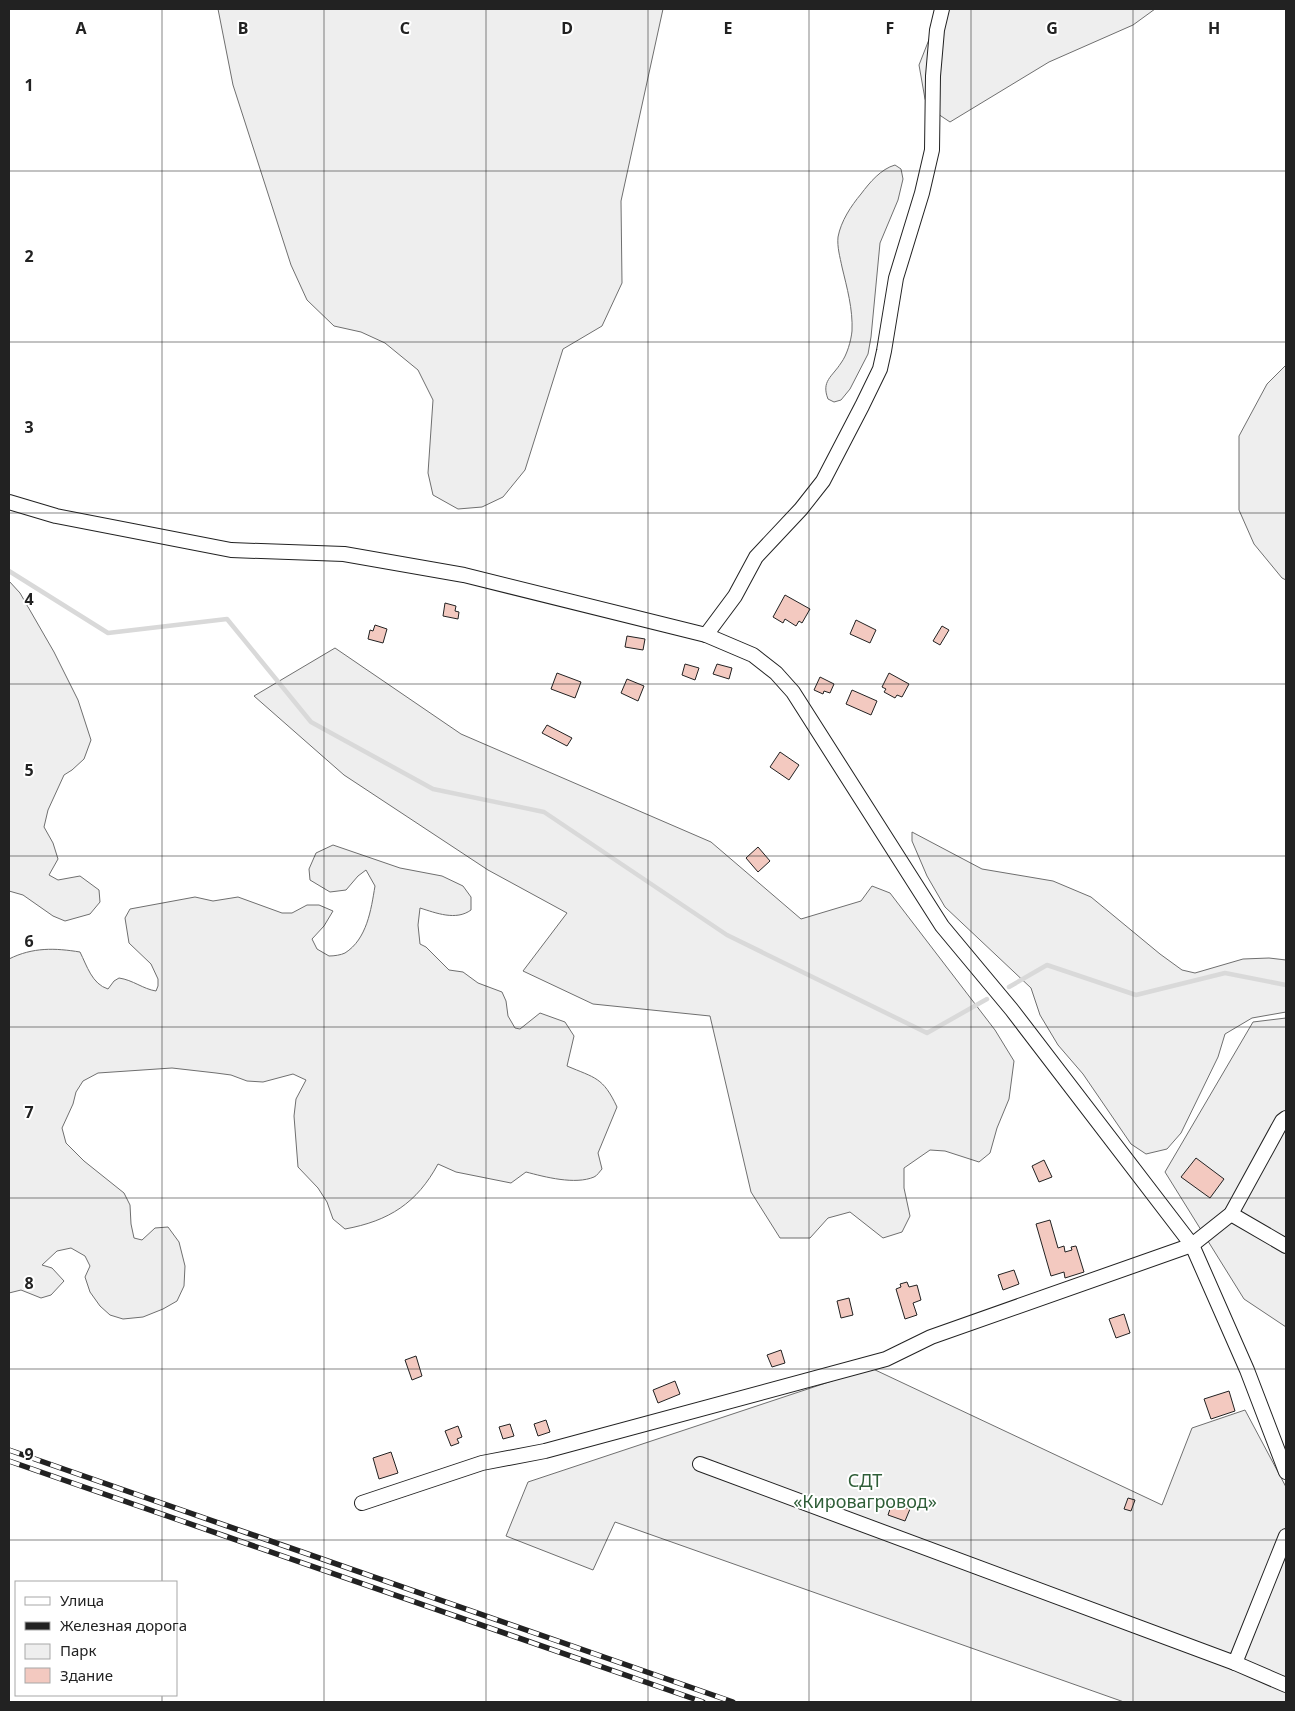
<svg xmlns="http://www.w3.org/2000/svg" width="1295" height="1711" font-family="'Noto Sans',sans-serif">
<style>
.green{fill:#eee;stroke:#6f6f6f}
.lines{fill:none;stroke-linecap:round;stroke-linejoin:round}
.stream{stroke:#d9d9d9;stroke-width:4.5}
.building{fill:#f3c9c0;stroke:#222}
.minor-casing{stroke:#222;stroke-width:16}
.minor{stroke:#fff;stroke-width:14}
.rail-casing{stroke:#222;stroke-width:5.5}
.rail{stroke:#fff;stroke-width:4;stroke-dasharray:11;stroke-linecap:butt}
.grid{fill:none;stroke:#222;stroke-width:1;stroke-opacity:0.55}
.labels{text-anchor:middle;dominant-baseline:central;stroke-width:4;stroke-linejoin:round;paint-order:stroke}
.park-label{font-size:18px;fill:#2f5e38;stroke:#fff}
.grid-label{font-size:16px;text-anchor:middle;font-weight:bold;fill:#222;stroke:#fff;stroke-width:4;stroke-linejoin:round;paint-order:stroke}
</style>
<rect width="100%" height="100%" fill="#fff"/>
<g class="green">
<polygon points="218,9 663,9 621,201 622,283 602,326 563,349 525,470 503,497 482,507 458,509 433,495 428,473 433,400 418,370 385,343 361,332 334,326 307,300 291,265 233,85"/>
<polygon points="941,9 1155,9 1133,25 1049,62 950,122 929,108 925,99 919,65"/>
<path d="M895 165 901 169 903 179 898 200 880 243 871 337 868 354 850 389 841 400 834 402 828 399C821 381 832 377 841 363 847 355 851 341 852 331 853 309 847 288 842 267 840 257 837 247 838 237 841 221 851 206 861 194 870 182 881 169 895 165Z"/>
<polygon points="1286,365 1286,580 1282,578 1254,544 1239,510 1239,436 1267,384"/>
<polygon points="9,581 20,593 54,652 78,700 91,740 84,759 72,770 64,775 48,810 44,827 53,843 58,859 49,875 58,880 80,876 99,890 100,902 90,914 65,921 53,916 23,895 9,891"/>
<polygon points="335,648 461,734 711,842 801,919 861,901 872,886 890,893 995,1030 1014,1061 1009,1099 997,1128 990,1153 979,1162 945,1151 930,1150 904,1168 904,1188 910,1216 902,1232 883,1238 850,1212 828,1218 810,1238 780,1238 751,1192 710,1016 593,1004 523,971 567,913 488,870 344,775 254,696"/>
<polygon points="912,832 982,869 1053,881 1091,897 1160,954 1182,970 1195,973 1243,959 1269,958 1286,960 1286,1012 1252,1018 1225,1034 1218,1057 1181,1133 1167,1149 1146,1154 1131,1144 1083,1074 1058,1045 1040,1015 1031,988 945,907 927,876 912,841"/>
<path d="M333 845 400 868 442 876 463 886 471 897V910C456 921 436 913 420 908L418 925 420 944 426 947 449 970 463 972 478 983 502 992 506 1001 508 1016 515 1028 520 1029 540 1013 565 1022 574 1036 567 1066C595 1078 603 1077 617 1107L598 1153 602 1169C600 1171 597 1176 594 1177 575 1185 545 1177 526 1172L511 1183 456 1172 438 1164C417 1203 389 1221 345 1229L333 1219 327 1202 318 1188 298 1167 294 1116 296 1099 306 1080 293 1074 263 1082 247 1081 231 1075 216 1073 172 1068 98 1073 83 1081 76 1092 73 1104 62 1128 66 1143 84 1161 124 1193 130 1205 131 1224 134 1238 142 1240 155 1228 168 1227 179 1242 185 1266 184 1286 177 1301 163 1309 143 1317 123 1319 110 1315 100 1306 90 1292 85 1277 90 1266 85 1256 71 1248 57 1251 42 1265 52 1268 64 1281 51 1295 41 1298 21 1290 9 1293V959C33 947 55 948 80 952 87 966 92 984 108 989L114 981 119 978C133 980 143 989 156 991L158 986V979L151 964 129 943 125 918 130 909 195 897 213 901 238 897 282 913H292L307 905H319L333 911 324 926 312 939 317 949 329 956C334 956 341 955 345 953 367 939 371 910 375 886L366 870 358 876 346 890 330 892 310 880 309 869 316 853Z"/>
<polygon points="1286,1018 1286,1327 1244,1299 1165,1172 1253,1022"/>
<polygon points="871,1368 1162,1505 1192,1428 1245,1410 1286,1487 1286,1702 1124,1702 615,1522 593,1570 506,1536 528,1482"/>
</g>
<g class="lines">
<g class="stream">
<polyline points="9,571 108,633 227,619 311,722 433,789 544,812 727,935 927,1033 987,999"/>
<polyline points="1009,987 1047,965 1136,995 1225,973 1286,985"/>
</g>
</g>
<g class="building">
<polygon points="785,595 810,609 802,623 799,621 796,626 785,619 783,623 773,617"/>
<polygon points="445,603 456,606 455,611 459,612 458,619 443,616"/>
<polygon points="856,620 876,630 870,643 850,634"/>
<polygon points="375,625 387,629 383,643 368,639 370,630 373,631"/>
<polygon points="942,626 949,630 940,645 933,641"/>
<polygon points="627,636 645,639 643,650 625,647"/>
<polygon points="685,664 699,668 695,680 682,675"/>
<polygon points="717,664 732,668 729,679 713,674"/>
<polygon points="557,673 581,682 575,698 551,689"/>
<polygon points="889,673 909,684 902,697 897,695 895,698 884,692 886,689 882,687"/>
<polygon points="820,677 834,684 830,693 824,691 823,694 814,690"/>
<polygon points="627,679 644,686 638,701 621,693"/>
<polygon points="852,690 877,701 871,715 846,704"/>
<polygon points="547,725 572,738 567,746 542,733"/>
<polygon points="780,752 799,765 789,780 770,767"/>
<polygon points="758,847 770,861 758,872 746,858"/>
<polygon points="1196,1158 1224,1179 1210,1198 1181,1177"/>
<polygon points="1044,1160 1052,1177 1039,1182 1032,1166"/>
<polygon points="1050,1220 1058,1248 1064,1246 1065,1252 1072,1250 1071,1247 1076,1246 1084,1272 1065,1278 1064,1272 1051,1276 1036,1224"/>
<polygon points="1014,1270 1019,1284 1003,1290 998,1275"/>
<polygon points="907,1282 909,1287 917,1285 921,1300 913,1303 917,1315 905,1319 896,1289 901,1287 900,1284"/>
<polygon points="849,1298 853,1315 841,1318 837,1301"/>
<polygon points="1124,1314 1130,1333 1116,1338 1109,1319"/>
<polygon points="781,1350 785,1363 772,1367 767,1355"/>
<polygon points="416,1356 422,1376 412,1380 405,1360"/>
<polygon points="675,1381 680,1394 658,1403 653,1390"/>
<polygon points="1229,1391 1235,1411 1211,1419 1204,1399"/>
<polygon points="546,1420 550,1432 538,1436 534,1424"/>
<polygon points="510,1424 514,1436 503,1439 499,1427"/>
<polygon points="458,1426 462,1437 457,1439 459,1443 451,1446 445,1431"/>
<polygon points="391,1452 398,1473 379,1479 373,1458"/>
<polygon points="1128,1498 1135,1500 1131,1511 1124,1509"/>
<polygon points="892,1503 910,1509 905,1521 888,1515"/>
</g>
<g class="lines">
<g class="minor-casing">
<g id="minor">
<polyline points="9,502 56,516 231,550 344,554 464,575 706,635 753,655 776,673 793,692 942,926 1012,1010 1192,1245 1247,1370 1286,1472"/>
<polyline points="706,635 735,596 756,557 801,509 823,481 862,406 880,369 884,351 896,278 922,193 932,150 933,76 937,30 942,9"/>
<polyline points="1231,1214 1286,1246"/>
<polyline points="700,1464 1235,1663 1286,1536"/>
<polyline points="362,1503 482,1463 545,1451 886,1359 931,1337 1192,1245 1231,1214 1282,1121 1286,1118"/>
<polyline points="1235,1663 1286,1685"/>
</g>
</g>
<use href="#minor" class="minor"/>
<g class="rail-casing">
<g id="rail">
<polyline points="9,1450 733,1702"/>
<polyline points="9,1461 703,1702"/>
</g>
</g>
<use href="#rail" class="rail"/>
</g>
<path class="grid" d="M162 9V1582M324 9V1702M486 9V1702M648 9V1702M809 9V1702M971 9V1702M1133 9V1702M9 171H1286M9 342H1286M9 513H1286M9 684H1286M9 856H1286M9 1027H1286M9 1198H1286M9 1369H1286M9 1540H1286M162 1695V1702"/>
<g class="labels">
<g class="park-label">
<text x="865" y="1480">СДТ<tspan x="865" dy="21">«Кировагровод»</tspan></text>
</g>
</g>
<g class="grid-label">
<text x="81" y="34">A</text>
<text x="243" y="34">B</text>
<text x="405" y="34">C</text>
<text x="567" y="34">D</text>
<text x="728" y="34">E</text>
<text x="890" y="34">F</text>
<text x="1052" y="34">G</text>
<text x="1214" y="34">H</text>
<text x="29" y="91">1</text>
<text x="29" y="262">2</text>
<text x="29" y="433">3</text>
<text x="29" y="605">4</text>
<text x="29" y="776">5</text>
<text x="29" y="947">6</text>
<text x="29" y="1118">7</text>
<text x="29" y="1289">8</text>
<text x="29" y="1460">9</text>
</g>
<rect width="1295" height="1711" fill="none" stroke="#222222" stroke-width="20"/>
<rect x="15" y="1581" width="162" height="115" fill="#ffffff" stroke="#a7a7a7"/>
<rect x="25" y="1597" width="25" height="8" fill="#ffffff" stroke="#a7a7a7"/>
<text x="60" y="1606" font-size="15" fill="#222222">Улица</text>
<rect x="25" y="1622" width="25" height="8" fill="#222222" stroke="#a7a7a7"/>
<text x="60" y="1631" font-size="15" fill="#222222">Железная дорога</text>
<rect x="25" y="1644" width="25" height="15" fill="#eeeeee" stroke="#a7a7a7"/>
<text x="60" y="1656" font-size="15" fill="#222222">Парк</text>
<rect x="25" y="1668" width="25" height="15" fill="#f3c9c0" stroke="#a7a7a7"/>
<text x="60" y="1681" font-size="15" fill="#222222">Здание</text>
</svg>
